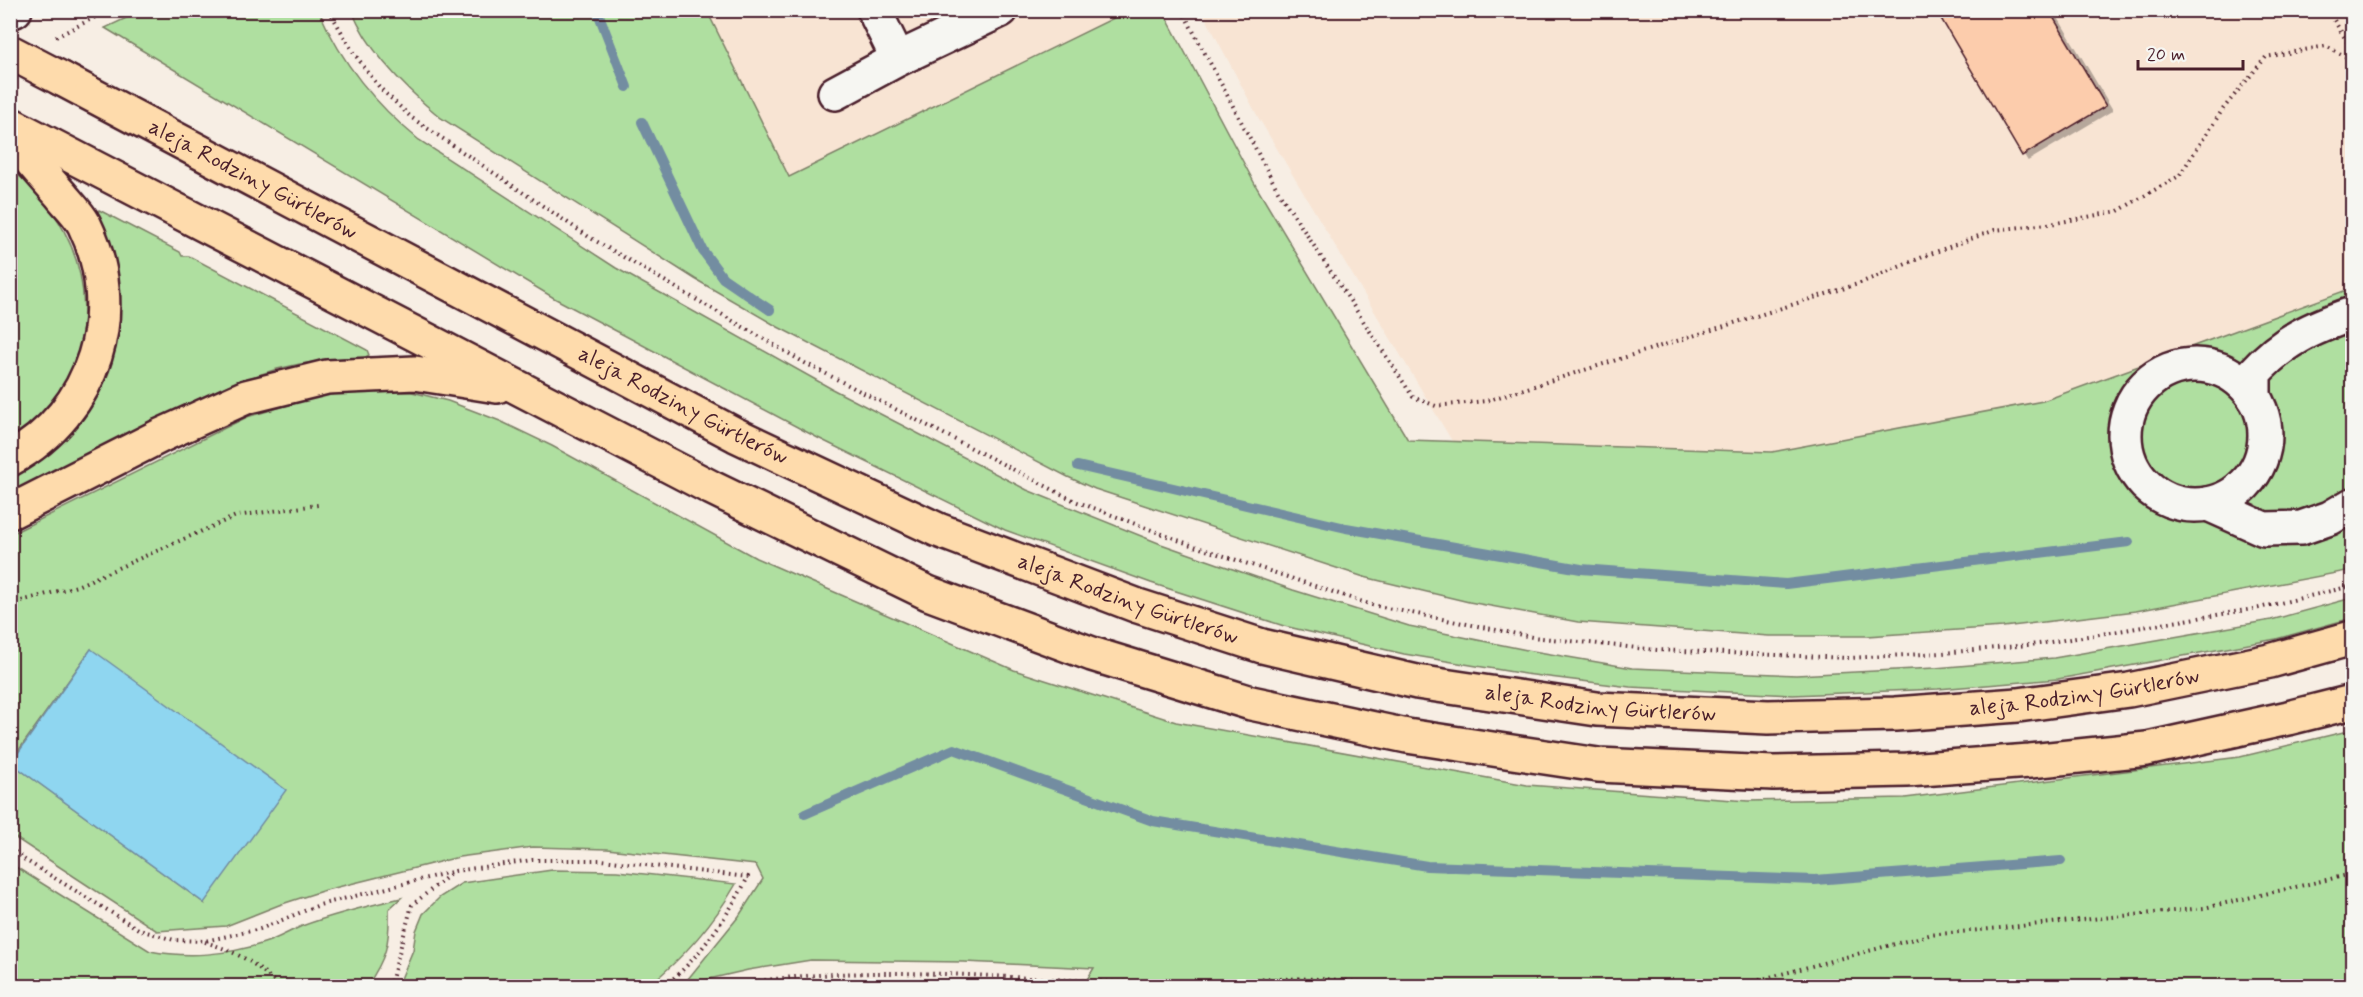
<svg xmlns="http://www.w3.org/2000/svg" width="2363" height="997" font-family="Mynerve,sans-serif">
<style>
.built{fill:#f8e4d3}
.green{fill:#afdfa0;stroke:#7c7f66;stroke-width:1.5}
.water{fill:#8fd6f0;stroke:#738da1;stroke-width:1.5}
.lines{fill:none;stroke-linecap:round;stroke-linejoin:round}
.stream{stroke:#738da1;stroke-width:10}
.building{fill:#fcccac;stroke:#4a1f2b;stroke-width:1.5;filter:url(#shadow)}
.minor-casing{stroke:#4a1f2b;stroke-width:38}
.major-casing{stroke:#4a1f2b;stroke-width:38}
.path{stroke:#4a1f2b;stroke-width:4;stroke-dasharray:1.5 4.5;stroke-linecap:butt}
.minor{stroke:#f6f6f2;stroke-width:33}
.major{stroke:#fedbac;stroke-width:33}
.major-bridge-casing{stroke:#4a1f2b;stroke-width:38;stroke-linecap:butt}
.major-bridge{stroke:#fedbac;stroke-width:33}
.labels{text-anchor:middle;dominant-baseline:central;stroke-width:6;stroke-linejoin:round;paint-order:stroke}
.street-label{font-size:22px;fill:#4a1f2b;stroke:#f6f6f2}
</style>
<defs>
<filter id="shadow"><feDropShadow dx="6" dy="4" stdDeviation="0" flood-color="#0004"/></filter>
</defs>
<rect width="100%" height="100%" fill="#f7eee4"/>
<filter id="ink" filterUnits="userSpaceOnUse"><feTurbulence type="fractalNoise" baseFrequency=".0167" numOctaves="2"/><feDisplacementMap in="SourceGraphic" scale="12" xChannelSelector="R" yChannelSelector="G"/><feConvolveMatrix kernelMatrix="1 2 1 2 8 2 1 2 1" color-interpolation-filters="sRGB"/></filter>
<g filter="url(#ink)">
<g class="built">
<polygon points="707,11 1128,11 789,177"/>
<polygon points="1202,11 2352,11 2352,288 2043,401 1772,452 1452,441 1258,117"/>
</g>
<g class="green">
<path d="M141 11H319C342 64 375 104 419 140L616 268 832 389 1027 490 1161 544 1293 590 1409 626 1527 650 1632 668 1796 675 1935 668 2054 658 2271 620 2352 598V618L2276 639 2058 679 1938 689 1793 695 1630 687 1525 674 1404 654 1284 626 1151 583 1005 530 818 438 554 298 105 28Z"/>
<path d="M352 11H707L789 177 1128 11H1163L1257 188 1408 440 1772 452 2043 401 2352 288V570L2136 611 2003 627 1867 636H1769L1578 622 1469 602 1364 577 1095 489 1068 477 778 327 695 279 441 118C406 89 369 53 352 11Z"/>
<path d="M11 170C103 236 113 377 11 439Z"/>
<path d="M99 210 180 252 182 256H189L367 350 369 355 364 358H344L300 364 277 369 231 384 160 417 11 493V478C78 442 126 370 119 292 117 264 108 238 98 213Z"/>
<polygon points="381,391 412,392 448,401 500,421 552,446 756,558 1014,670 1176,722 1527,785 1748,801 1905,798 2240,757 2352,730 2352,986 1083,986 1094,968 964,962 811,960 748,970 683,985 739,916 763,879 756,865 607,849 533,847 459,857 322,891 279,905 226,926 157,931 11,835 11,763 204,903 91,649 11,761 11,534 247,417 326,394"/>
<path d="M11 864 150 951C187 958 228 955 264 943 277 939 290 931 302 926 334 914 367 906 401 898L389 909C390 944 386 958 367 986H11Z"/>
<path d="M552 870 617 871 736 884C713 924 683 958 648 986H398L413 950 416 931 423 914 440 897 462 883Z"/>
</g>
<polygon class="water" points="91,649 286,790 204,903 11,763"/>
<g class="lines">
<g class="stream">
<polyline points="597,10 627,87"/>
<polyline points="642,122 703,251 723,278 770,310"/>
<polyline points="1078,466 1346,528 1581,569 1786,584 2129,542"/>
<polyline points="805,814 954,749 1153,821 1427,866 1815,880 2061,861"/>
</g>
</g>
<polygon class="building" points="1936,10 2049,10 2106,106 2022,156"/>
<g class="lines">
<g class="minor-casing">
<g id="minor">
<polyline points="874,10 898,59"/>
<polyline points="10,12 15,10"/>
<polyline points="835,93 898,59 1001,10"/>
<circle cx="2195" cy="435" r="70"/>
<path d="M2254 397V373C2284 340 2312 328 2352 314"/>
<polyline points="2208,504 2264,529 2301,528 2330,518 2352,505"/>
</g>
</g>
<g class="major-casing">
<g id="major">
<path id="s1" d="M62 79 736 435 938 530 1138 606 1262 646 1417 682 1597 709 1768 717 1895 714 2018 705 2129 690 2270 661 2352 638"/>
<polyline points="10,124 712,488 928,593 1092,654 1251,703 1407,736 1598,765 1773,773 1907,770 2030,761 2147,749 2288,718 2352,702"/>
<path d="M10 136C27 156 44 176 61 195 68 204 78 213 84 224 126 310 96 412 10 459"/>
<polyline points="10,512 162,435 246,397 327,377 415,373 497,386"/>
</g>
</g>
<g class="path">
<polyline points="329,10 353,52 380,88 412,118 589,237 805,363 1075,501 1191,545 1372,605 1532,637 1657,650 1849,658 1943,653 2039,644 2259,608 2352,586"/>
<polyline points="1182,10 1278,191 1413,397 1436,406 1486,401 1858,284 1930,254 1995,230 2056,223 2118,211 2179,176 2223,109 2266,57 2326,46 2352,60"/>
<polyline points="2328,10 2352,50"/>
<polyline points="56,37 109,10"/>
<polyline points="10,604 77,586 236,516 318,505"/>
<path d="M10 848 25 860 140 930 174 940 205 941 260 929 319 905 455 871 532 860H602L748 877C731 911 695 965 663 986"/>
<path d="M205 942C234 951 258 963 278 986"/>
<polyline points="1374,984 1489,986"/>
<polyline points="387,986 392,979 412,905 452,873"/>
<path d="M729 986C878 958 1030 984 1180 983 1235 982 1293 975 1348 981 1357 983 1367 983 1375 986"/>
<polyline points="1736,986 1929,935 2204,908 2352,874"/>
</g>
<use href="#minor" class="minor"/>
<use href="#major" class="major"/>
<g class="major-bridge-casing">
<polyline id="major-bridge" points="10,52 62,79"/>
</g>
<use href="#major-bridge" class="major-bridge"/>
</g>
</g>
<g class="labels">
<g class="street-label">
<text stroke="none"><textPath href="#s1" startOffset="216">aleja Rodziny Gürtlerów</textPath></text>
<text stroke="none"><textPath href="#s1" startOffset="702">aleja Rodziny Gürtlerów</textPath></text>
<text stroke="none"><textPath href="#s1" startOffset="1188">aleja Rodziny Gürtlerów</textPath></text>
<text stroke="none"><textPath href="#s1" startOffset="2160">aleja Rodziny Gürtlerów</textPath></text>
<text stroke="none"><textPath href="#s1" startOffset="1674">aleja Rodziny Gürtlerów</textPath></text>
</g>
</g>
<rect width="2363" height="997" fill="none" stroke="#f6f6f2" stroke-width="36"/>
<rect x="18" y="18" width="2327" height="961" fill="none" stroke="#4a1f2b" stroke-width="2" filter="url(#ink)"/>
<path d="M2138 60v9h105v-9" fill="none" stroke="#4a1f2b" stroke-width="3"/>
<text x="2147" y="60" font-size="18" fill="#4a1f2b" stroke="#f6f6f2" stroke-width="4.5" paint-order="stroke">20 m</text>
</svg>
